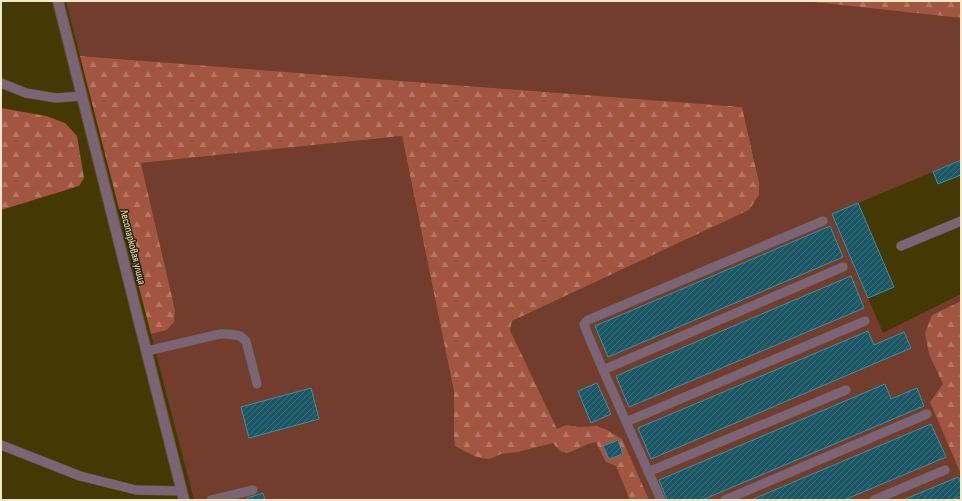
<svg xmlns="http://www.w3.org/2000/svg" width="962" height="501" font-family="'Sofia Sans Condensed',sans-serif">
<style>
.green{fill:#733d2e}
.forest{fill:url(#forest-firs)}
.building{fill:url(#building-hatch);stroke:#3b8fa3}
.lines{fill:none;stroke-linecap:round;stroke-linejoin:round}
.service-casing{stroke:#605524;stroke-width:10}
.tertiary-casing{stroke:#605524;stroke-width:12}
.service{stroke:#7b6475;stroke-width:9}
.tertiary{stroke:#7b6475;stroke-width:10}
.labels{text-anchor:middle;dominant-baseline:central;stroke-width:3;stroke-linejoin:round;paint-order:stroke}
.street-label{font-size:11px;fill:#f1eaca;stroke:#272106}
</style>
<defs>
<pattern id="forest-firs" width="22" height="20" patternUnits="userSpaceOnUse"><rect width="22" height="20" fill="#a25641"/><path d="M5 1l3.5 6h-7zM16 11l3.5 6h-7z" fill="#b47764"/></pattern>
<pattern id="building-hatch" width="6" height="6" patternUnits="userSpaceOnUse"><rect width="6" height="6" fill="#1c5765"/><path d="M-1 1l2-2M0 6l6-6M5 7l2-2" fill="none" stroke="#3d6f7a"/></pattern>
</defs>
<rect width="100%" height="100%" fill="#443904"/>
<polygon class="green" points="66,1 804,1 961,18 961,160 832,214 883,333 961,294 961,301 932,315 961,421 961,500 194,500 151,334 167,330 174,322 175,310 141,163 402,136 454,392 454,438 490,459 501,454 518,452 553,443 557,429 510,330 512,321 749,210 759,195 759,182 742,107 80,56"/>
<g class="forest">
<polygon points="804,1 961,1 961,18"/>
<polygon points="80,56 742,107 759,182 759,195 749,210 512,321 510,330 557,429 566,425 578,427 596,426 605,429 622,439 649,500 630,500 616,466 606,462 596,442 588,444 568,453 560,451 553,443 518,452 501,454 490,459 481,458 474,456 455,446 454,438 454,392 402,136 141,163 175,310 174,322 167,330 151,334"/>
<polygon points="1,108 46,116 65,123 77,136 84,178 79,186 1,210"/>
<polygon points="961,301 961,474 930,402 943,384 929,354 925,333 932,315"/>
</g>
<g class="building">
<polygon points="961,160 961,175 938,184 933,172"/>
<polygon points="858,203 894,287 868,298 832,214"/>
<polygon points="830,226 843,257 608,357 595,326"/>
<polygon points="851,276 864,308 629,407 616,376"/>
<polygon points="868,331 874,345 904,332 911,348 651,459 638,428"/>
<polygon points="597,383 611,414 591,423 578,391"/>
<polygon points="885,384 891,399 917,388 924,406 702,500 667,500 659,480"/>
<polygon points="311,388 319,419 249,438 241,407"/>
<polygon points="931,424 946,457 844,500 751,500"/>
<polygon points="618,440 623,454 609,459 603,446"/>
<polygon points="958,477 961,483 961,496 952,500 903,500"/>
<polygon points="263,493 265,500 247,500 247,498"/>
</g>
<g class="lines">
<g class="service-casing">
<g id="service">
<polyline points="1,83 26,93 56,98 82,96"/>
<polyline points="901,246 961,221"/>
<polyline points="147,351 220,334 229,334 240,336 246,341 257,384"/>
<polyline points="603,370 586,330 584,324 588,320 823,221"/>
<polyline points="626,422 865,321"/>
<polyline points="1,445 80,476 136,490 182,491"/>
<polyline points="648,472 846,390"/>
<polyline points="211,500 253,490"/>
<polyline points="661,500 603,370 843,267"/>
<polyline points="725,500 927,414"/>
<polyline points="874,500 945,470"/>
</g>
</g>
<g class="tertiary-casing">
<polyline id="tertiary" points="58,1 184,500"/>
</g>
<use href="#service" class="service"/>
<use href="#tertiary" class="tertiary"/>
</g>
<g class="labels">
<g class="street-label">
<text transform="translate(133 247) rotate(76)">Лесопарковая улица</text>
</g>
</g>
<rect width="962" height="501" fill="none" stroke="#f1eaca" stroke-width="4"/>
</svg>
